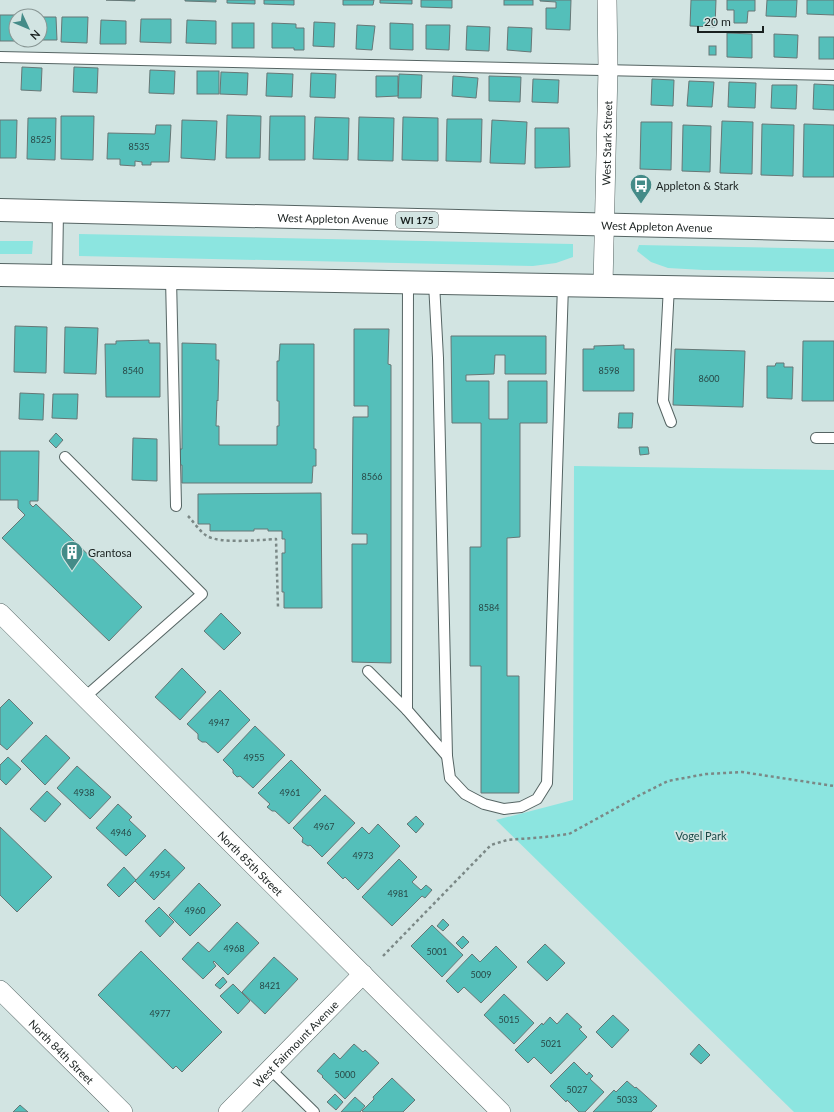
<svg xmlns="http://www.w3.org/2000/svg" width="834" height="1112" font-family="Lato,sans-serif">
<style>
.green{fill:#8ce5e0}
.building{fill:#54bfba;stroke:#677776}
.lines{fill:none;stroke-linecap:round;stroke-linejoin:round}
.service-casing{stroke:#556463;stroke-width:12}
.minor-casing{stroke:#556463;stroke-width:20}
.primary-casing{stroke:#556463;stroke-width:24}
.path{stroke:#7b8886;stroke-width:2.5;stroke-dasharray:3 3;stroke-linecap:butt}
.service{stroke:#fff;stroke-width:10}
.minor{stroke:#fff;stroke-width:19}
.primary{stroke:#fff;stroke-width:22}
.labels{text-anchor:middle;dominant-baseline:central;stroke-width:3.5;stroke-linejoin:round;paint-order:stroke}
.number-label{font-size:9px;fill:#284846}
.shield{fill:#d2e4e2;stroke:#505b5a;stroke-width:1}
.shield-label{font-size:10px;font-weight:bold;fill:#19201f}
.street-label{font-size:11px;fill:#19201f;stroke:#d2e4e2}
.poi-label{font-size:11px;fill:#19201f;stroke:#d2e4e2;text-anchor:start}
.park-label{font-size:11px;fill:#1a4a48;stroke:#d2e4e2}
</style>
<rect width="100%" height="100%" fill="#d2e4e2"/>
<g class="green">
<polygon points="79,234 573,244 573,257 556,263 533,266 79,256"/>
<polygon points="0,241 33,241 32,254 0,254"/>
<polygon points="639,245 834,249 834,272 703,270 668,268 651,262 637,251"/>
<polygon points="574,466 834,470 834,1112 794,1112 496,820 573,800"/>
</g>
<g class="building">
<polygon points="106,0 135,0 135,1"/>
<polygon points="185,0 216,0 216,2 185,1"/>
<polygon points="227,0 255,0 255,4 227,3"/>
<polygon points="264,0 294,0 294,5 264,4"/>
<polygon points="343,0 374,0 373,5 343,5"/>
<polygon points="380,0 412,0 412,4 380,3"/>
<polygon points="421,0 452,0 452,8 421,7"/>
<rect x="504" y="0" width="29" height="5"/>
<polygon points="540,0 571,0 570,30 546,29 546,8 556,8 556,2 540,1"/>
<polygon points="691,0 716,0 715,27 690,26"/>
<polygon points="727,0 755,0 755,11 748,11 747,23 734,23 734,10 727,10"/>
<polygon points="767,0 797,0 796,17 766,16"/>
<polygon points="807,0 834,0 834,15 807,14"/>
<polygon points="0,15 21,15 16,16 16,40 21,41 0,41"/>
<polygon points="40,17 56,17 57,40 32,40 40,40"/>
<polygon points="62,17 88,17 87,43 61,42"/>
<polygon points="141,19 171,19 171,43 140,42"/>
<polygon points="101,20 126,21 126,44 100,44"/>
<polygon points="187,20 216,21 216,44 186,43"/>
<polygon points="314,22 335,23 334,47 313,46"/>
<rect x="232" y="23" width="22" height="25"/>
<polygon points="272,23 296,24 296,28 304,28 304,50 294,50 294,48 272,48"/>
<polygon points="390,23 413,24 413,50 390,49"/>
<polygon points="357,25 375,26 372,50 356,49"/>
<polygon points="426,25 450,25 449,50 426,49"/>
<polygon points="467,26 490,27 489,51 466,50"/>
<polygon points="508,27 532,28 531,52 507,50"/>
<polygon points="727,33 752,34 752,58 727,57"/>
<polygon points="774,34 798,35 797,58 774,57"/>
<rect x="819" y="37" width="15" height="22"/>
<rect x="709" y="46" width="7" height="9"/>
<polygon points="22,67 42,68 41,91 21,90"/>
<polygon points="74,67 98,68 97,93 73,92"/>
<polygon points="150,70 175,71 174,94 149,93"/>
<rect x="197" y="71" width="22" height="23"/>
<polygon points="221,72 248,73 247,95 220,94"/>
<polygon points="267,73 293,74 292,97 266,96"/>
<polygon points="311,73 336,74 335,98 310,97"/>
<polygon points="399,74 422,75 421,98 398,98"/>
<polygon points="376,76 398,76 398,96 376,97"/>
<polygon points="453,76 478,78 476,98 452,96"/>
<polygon points="489,76 521,77 520,102 489,101"/>
<polygon points="533,79 559,80 558,103 532,102"/>
<polygon points="652,79 674,80 673,106 651,105"/>
<polygon points="689,81 714,82 712,107 687,106"/>
<polygon points="729,82 756,83 755,108 728,107"/>
<polygon points="814,84 834,85 834,110 813,109"/>
<polygon points="772,85 797,85 796,109 771,108"/>
<polygon points="227,115 261,116 260,158 226,158"/>
<polygon points="61,116 94,116 93,160 61,159"/>
<polygon points="270,116 305,116 305,160 269,160"/>
<polygon points="315,117 349,118 348,160 313,159"/>
<polygon points="359,117 394,118 393,161 358,160"/>
<polygon points="403,117 438,118 438,161 402,160"/>
<polygon points="28,118 56,118 55,160 27,159"/>
<polygon points="447,119 482,119 481,162 446,161"/>
<polygon points="0,120 17,120 16,158 0,158"/>
<polygon points="182,120 217,121 215,160 181,158"/>
<polygon points="492,120 527,122 525,164 490,163"/>
<polygon points="722,121 753,122 752,174 720,173"/>
<polygon points="641,122 672,122 671,170 640,169"/>
<polygon points="762,124 794,125 793,176 761,175"/>
<polygon points="804,124 834,125 834,177 803,177"/>
<polygon points="156,125 171,125 169,162 151,162 151,165 142,165 142,162 135,161 135,166 120,165 120,159 107,159 108,133 155,134"/>
<polygon points="683,125 711,126 710,172 682,171"/>
<polygon points="535,128 569,128 570,167 535,168"/>
<polygon points="15,326 47,327 46,373 14,372"/>
<polygon points="65,327 98,328 96,374 64,373"/>
<polygon points="354,329 389,329 388,364 391,365 391,663 352,662 352,544 367,544 367,534 352,534 353,417 368,417 368,406 354,406"/>
<polygon points="451,336 546,336 546,374 505,374 505,355 495,355 494,374 466,375 466,381 489,381 489,419 508,419 508,381 547,381 547,423 520,423 520,537 507,538 507,676 519,676 519,793 481,793 481,666 470,666 470,547 481,547 481,423 452,423"/>
<polygon points="149,340 149,343 160,343 160,397 106,397 105,344 116,344 116,341"/>
<polygon points="803,341 834,341 834,401 802,401"/>
<polygon points="182,343 216,344 216,360 219,360 218,401 217,400 216,426 219,426 219,445 277,445 277,426 279,426 279,401 277,401 277,361 279,361 280,344 314,344 314,449 316,449 316,466 313,466 312,483 182,483 182,465 179,465 180,449 182,449"/>
<polygon points="624,345 624,349 634,349 634,391 583,391 583,349 594,349 594,346"/>
<polygon points="675,349 745,351 743,407 673,405"/>
<polygon points="776,363 784,363 784,367 793,367 792,399 767,398 767,366 775,366"/>
<polygon points="20,393 44,394 43,420 19,419"/>
<polygon points="53,394 78,394 77,419 52,418"/>
<polygon points="619,413 633,413 632,428 618,428"/>
<polygon points="56,433 63,440 56,448 49,441"/>
<polygon points="133,438 157,439 157,481 132,480"/>
<polygon points="639,447 648,447 649,454 640,455"/>
<polygon points="0,451 39,451 38,501 30,501 30,504 33,507 36,504 142,607 109,641 2,538 25,515 18,508 18,500 0,500"/>
<polygon points="321,493 322,608 284,608 284,592 282,592 282,553 285,553 285,539 282,539 282,531 268,531 268,529 254,529 254,531 210,531 210,524 198,524 198,494"/>
<polygon points="221,613 241,633 224,650 204,631"/>
<polygon points="182,668 206,692 180,720 155,697"/>
<polygon points="220,690 250,720 218,753 206,742 202,742 198,739 198,734 187,724"/>
<polygon points="9,699 33,723 7,750 0,744 0,708"/>
<polygon points="255,726 285,755 253,788 240,776 237,777 233,773 233,770 223,760"/>
<polygon points="46,735 70,758 45,785 21,761"/>
<polygon points="8,757 21,769 6,785 0,779 0,765"/>
<polygon points="291,760 321,790 289,824 275,811 272,811 267,807 270,804 258,793"/>
<polygon points="77,766 111,797 90,819 57,788"/>
<polygon points="47,791 61,804 45,822 30,809"/>
<polygon points="325,795 355,823 322,857 310,845 308,846 302,842 303,838 293,828"/>
<polygon points="118,804 132,817 129,820 146,836 126,856 96,828"/>
<polygon points="416,816 424,824 416,833 407,824"/>
<polygon points="378,824 400,846 358,890 345,877 343,879 327,863 362,827 369,834"/>
<polygon points="0,827 52,877 17,912 0,895"/>
<polygon points="165,849 185,868 154,900 135,881"/>
<polygon points="399,859 417,877 412,882 421,890 426,885 432,890 425,898 422,896 392,926 362,897"/>
<polygon points="124,867 136,880 119,897 107,885"/>
<polygon points="199,883 221,905 190,936 169,915"/>
<polygon points="159,907 174,922 160,937 145,921"/>
<polygon points="443,919 449,925 443,931 437,926"/>
<polygon points="237,922 259,943 228,975 214,961 213,962 216,966 203,979 182,959 198,942 209,952"/>
<polygon points="432,925 463,955 442,977 411,946"/>
<polygon points="463,936 469,942 462,949 456,943"/>
<polygon points="545,944 565,963 547,981 527,962"/>
<polygon points="496,946 517,967 481,1003 464,987 458,993 446,981 472,954 480,962"/>
<polygon points="141,951 222,1032 182,1072 176,1066 173,1069 98,995"/>
<polygon points="274,957 298,979 265,1014 242,992"/>
<polygon points="223,977 227,982 220,989 215,985"/>
<polygon points="233,984 250,1001 238,1014 220,996"/>
<polygon points="504,994 534,1023 514,1044 484,1015"/>
<polygon points="567,1013 582,1027 579,1029 587,1037 551,1074 534,1057 528,1063 515,1050 542,1023 543,1025 550,1017 557,1024"/>
<polygon points="613,1015 629,1030 612,1048 596,1032"/>
<polygon points="354,1044 363,1052 365,1050 379,1063 345,1099 322,1077 323,1076 317,1071 334,1053 340,1059"/>
<polygon points="699,1044 710,1055 701,1064 690,1054"/>
<polygon points="574,1062 587,1075 589,1072 593,1076 590,1079 604,1092 585,1112 579,1112 567,1100 566,1102 550,1086"/>
<polygon points="392,1078 415,1100 403,1112 364,1112 362,1111 374,1099 373,1097"/>
<polygon points="627,1081 635,1088 636,1087 657,1106 651,1112 593,1112 614,1090 616,1092"/>
<polygon points="335,1094 343,1102 336,1110 327,1102"/>
<polygon points="355,1097 365,1106 360,1112 341,1112"/>
<polygon points="20,1105 28,1112 13,1112"/>
</g>
<g class="lines">
<g class="service-casing">
<g id="service">
<polyline points="0,57 834,75"/>
<polyline points="57,276 58,211"/>
<polyline points="171,278 176,506"/>
<polyline points="434,283 438,358 447,756 450,778 465,794 484,804 504,809 521,807 537,799 547,783 563,285"/>
<polyline points="669,286 663,401 671,422"/>
<polyline points="816,438 834,438"/>
<polyline points="65,457 202,594 85,697"/>
<polyline points="368,671 407,710 447,756"/>
<polyline points="407,710 408,282"/>
<polyline points="270,1069 314,1112"/>
</g>
</g>
<g class="minor-casing">
<g id="minor">
<path id="s1" d="M603 285 608 69 607 0"/>
<path id="s2" d="M0 613 501 1112"/>
<path id="s3" d="M0 990 123 1112"/>
<path id="s4" d="M228 1112 363 974"/>
</g>
</g>
<g class="primary-casing">
<g id="primary">
<path id="s5" d="M0 210 834 230"/>
<polyline points="0,275 834,290"/>
</g>
</g>
<g class="path">
<path d="M188 516C194 522 199 531 207 536 220 544 259 540 276 539L278 607"/>
<polyline points="383,956 491,845 507,840 545,837 569,834 640,795 668,781 706,774 742,772 834,786"/>
</g>
<use href="#service" class="service"/>
<use href="#minor" class="minor"/>
<use href="#primary" class="primary"/>
</g>
<defs>
<g id="bus-pin" transform="scale(1.15)"><path d="M0 17L-7.5 6A9.5 9.5 0 1 1 7.5 6Z" fill="#448b88" stroke="#d2e4e2"/><path d="M-5-6H5V4H4V6H2V4H-2V6H-4V4H-5ZM-3.5-4V0h7V-4ZM-3.5 1.2v1.5H-2V1.2ZM2 1.2v1.5H3.5V1.2Z" fill="#fff"/></g>
<g id="building-pin" transform="scale(1.15)"><path d="M0 17L-7.5 6A9.5 9.5 0 1 1 7.5 6Z" fill="#448b88" stroke="#d2e4e2"/><path d="M-4-6H4V6H1V3H-1V6H-4ZM-2.5-4.3h1.7v1.8h-1.7ZM.8-4.3h1.7v1.8H.8ZM-2.5-1h1.7V.8h-1.7ZM.8-1h1.7V.8H.8Z" fill="#fff"/></g>
</defs>
<g fill-rule="evenodd">
<use href="#bus-pin" x="641" y="185"/>
<use href="#building-pin" x="72" y="552"/>
</g>
<g class="labels">
<g class="number-label">
<text x="41" y="139">8525</text>
<text x="139" y="146">8535</text>
<text x="133" y="370">8540</text>
<text x="609" y="370">8598</text>
<text x="709" y="378">8600</text>
<text x="372" y="476">8566</text>
<text x="489" y="607">8584</text>
<text x="219" y="722">4947</text>
<text x="254" y="757">4955</text>
<text x="84" y="792">4938</text>
<text x="290" y="792">4961</text>
<text x="324" y="826">4967</text>
<text x="121" y="832">4946</text>
<text x="363" y="855">4973</text>
<text x="160" y="874">4954</text>
<text x="398" y="893">4981</text>
<text x="195" y="910">4960</text>
<text x="234" y="948">4968</text>
<text x="437" y="951">5001</text>
<text x="481" y="974">5009</text>
<text x="270" y="985">8421</text>
<text x="160" y="1013">4977</text>
<text x="509" y="1019">5015</text>
<text x="551" y="1043">5021</text>
<text x="345" y="1074">5000</text>
<text x="577" y="1089">5027</text>
<text x="627" y="1099">5033</text>
</g>
<rect class="shield" x="396" y="212" width="42" height="16" rx="3"/>
<g class="shield-label">
<text x="417" y="220">WI 175</text>
</g>
<g class="street-label">
<text stroke="none"><textPath href="#s1" startOffset="142">West Stark Street</textPath></text>
<text stroke="none"><textPath href="#s5" startOffset="333">West Appleton Avenue</textPath></text>
<text stroke="none"><textPath href="#s5" startOffset="657">West Appleton Avenue</textPath></text>
<text stroke="none"><textPath href="#s2" startOffset="354">North 85th Street</textPath></text>
<text stroke="none"><textPath href="#s4" startOffset="96">West Fairmount Avenue</textPath></text>
<text stroke="none"><textPath href="#s3" startOffset="87">North 84th Street</textPath></text>
</g>
<g class="poi-label">
<text x="656" y="185">Appleton &amp; Stark</text>
<text x="88" y="552">Grantosa</text>
</g>
<g class="park-label">
<text x="701" y="835">Vogel Park</text>
</g>
</g>
<g transform="translate(28 28) rotate(134)"><circle r="19" fill="#d2e4e2" stroke="#889694"/>
<path d="M0-3L7 15L0 10L-7 15Z" fill="#448b88"/>
<text y="-6" font-size="11" font-weight="bold" text-anchor="middle" fill="#19201f">N</text>
</g>
<path d="M698 26v6h65v-6" fill="none" stroke="#19201f" stroke-width="2"/>
<text x="704" y="26" font-size="12" fill="#19201f" stroke="#d2e4e2" stroke-width="3" paint-order="stroke">20 m</text>
</svg>
